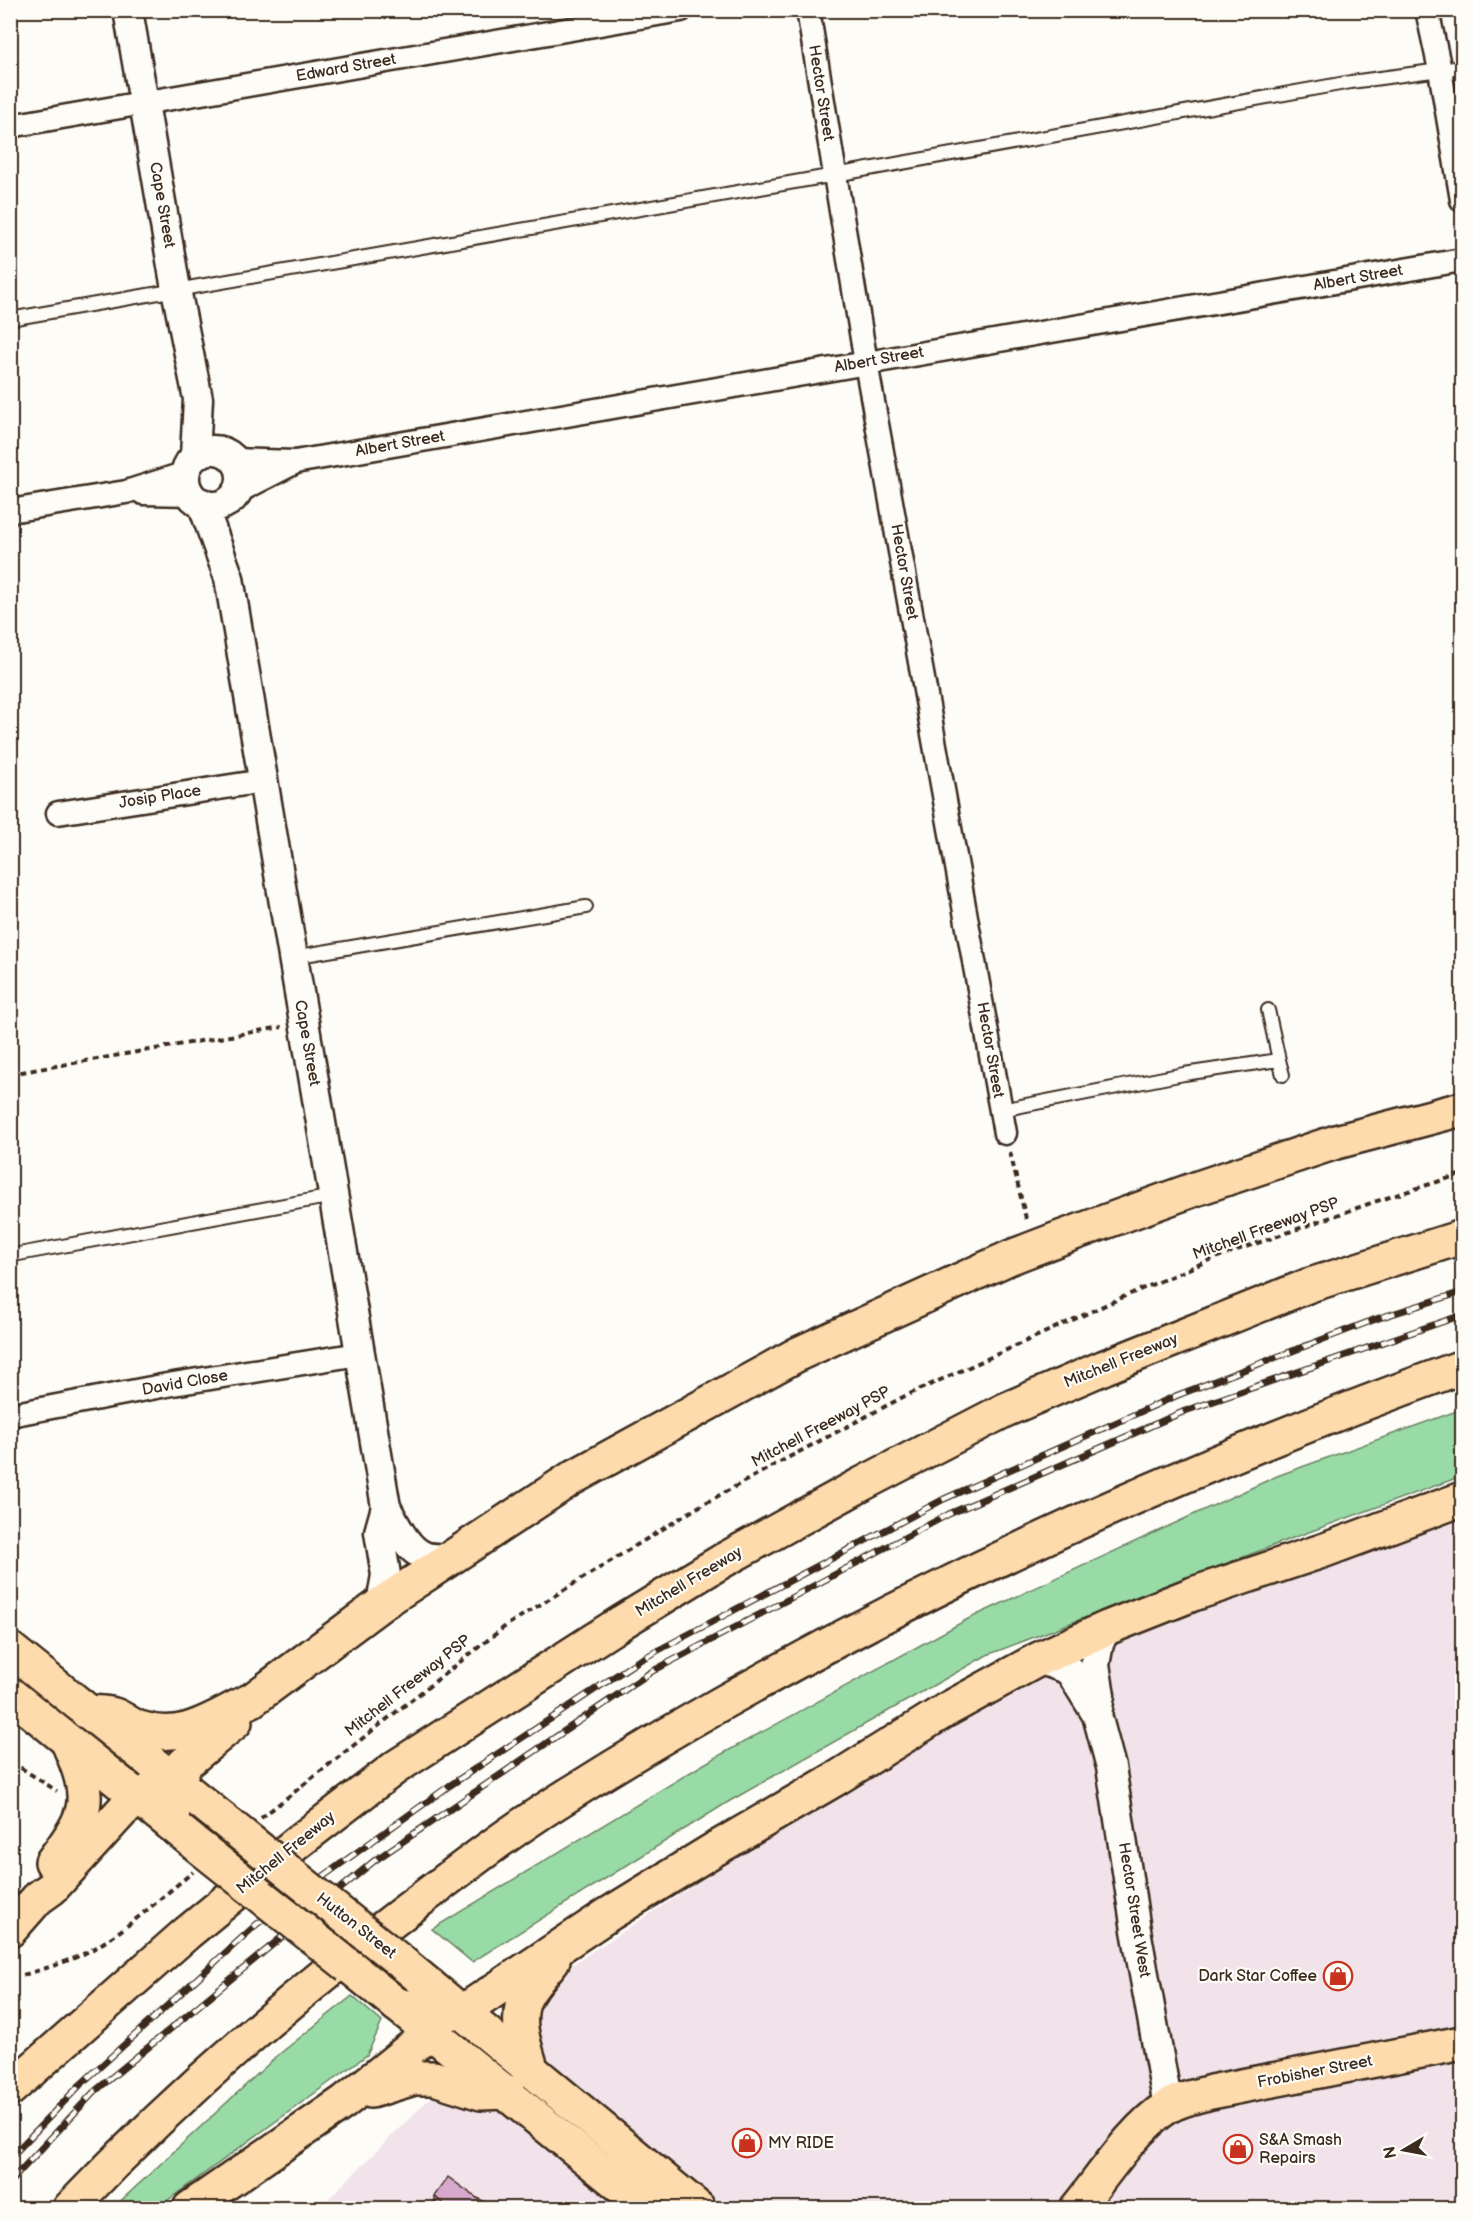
<svg xmlns="http://www.w3.org/2000/svg" width="1473" height="2219" font-family="'Balsamiq Sans',sans-serif">
<style>
.built{fill:#f2e3ea}
.green{fill:#99dba6;stroke:#6a8262;stroke-width:1.5}
.lines{fill:none;stroke-linecap:round;stroke-linejoin:round}
.service-casing{stroke:#3b2a1e;stroke-width:16}
.minor-casing{stroke:#3b2a1e;stroke-width:27}
.tertiary-casing{stroke:#3b2a1e;stroke-width:33}
.primary-casing{stroke:#3b2a1e;stroke-width:38}
.motorway-casing{stroke:#3b2a1e;stroke-width:38}
.path{stroke:#3b2a1e;stroke-width:4;stroke-dasharray:6 4.5;stroke-linecap:butt}
.service{stroke:#fdfcf7;stroke-width:12}
.minor{stroke:#fdfcf7;stroke-width:22}
.tertiary{stroke:#fdfcf7;stroke-width:28}
.primary{stroke:#fedbac;stroke-width:33}
.motorway{stroke:#fedbac;stroke-width:33}
.rail-casing{stroke:#3b2a1e;stroke-width:7}
.rail{stroke:#fdfcf7;stroke-width:4.5;stroke-dasharray:14;stroke-linecap:butt}
.primary-bridge-casing{stroke:#3b2a1e;stroke-width:38;stroke-linecap:butt}
.primary-bridge{stroke:#fedbac;stroke-width:33}
.wall{fill:#b992b0;stroke:#3b2a1e;stroke-width:1.5}
.building{fill:#d7aacd;stroke:#3b2a1e;stroke-width:1.5}
.labels{text-anchor:middle;dominant-baseline:central;stroke-width:4.5;stroke-linejoin:round;paint-order:stroke}
.street-label{font-size:16px;fill:#3b2a1e;stroke:#fdfcf7}
.poi-label{font-size:16px;fill:#3b2a1e;stroke:#fdfcf7;text-anchor:start}
</style>
<rect width="100%" height="100%" fill="#fdfcf7"/>
<filter id="ink" filterUnits="userSpaceOnUse"><feTurbulence type="fractalNoise" baseFrequency=".0167" numOctaves="2"/><feDisplacementMap in="SourceGraphic" scale="12" xChannelSelector="R" yChannelSelector="G"/><feConvolveMatrix kernelMatrix="1 2 1 2 8 2 1 2 1" color-interpolation-filters="sRGB"/></filter>
<g filter="url(#ink)">
<polygon class="built" points="1462,1510 1462,2208 319,2208 550,1979 923,1736 1132,1629"/>
<g class="green">
<polygon points="1462,1409 1462,1476 1298,1536 987,1655 728,1802 472,1962 432,1929 704,1764 968,1619 1277,1476"/>
<polygon points="352,1996 382,2022 367,2055 157,2208 113,2208 277,2056"/>
</g>
<g class="lines">
<g class="service-casing">
<g id="service">
<polyline points="10,319 835,175 1351,82 1462,67"/>
<polyline points="293,957 586,907"/>
<polyline points="1268,1010 1279,1060"/>
<polyline points="1001,1110 1184,1074 1279,1060 1283,1075"/>
<polyline points="19,1254 333,1196"/>
</g>
</g>
<g class="minor-casing">
<g id="minor">
<polyline points="808,10 866,363 1005,1133"/>
<polyline points="1427,10 1440,70 1462,200"/>
<polyline points="10,126 681,10"/>
<polyline points="235,460 295,462 1462,260"/>
<polyline points="237,492 294,463"/>
<polyline points="143,493 191,494"/>
<polyline points="10,511 126,492 186,473"/>
<polyline points="58,813 263,781"/>
<polyline points="10,1415 167,1385 359,1354"/>
</g>
</g>
<g class="tertiary-casing">
<g id="tertiary">
<polyline points="128,10 176,289 198,399 195,456"/>
<circle cx="213" cy="478" r="28"/>
<path d="M202 503 229 578 386 1507C395 1523 406 1549 424 1556 431 1559 441 1558 449 1558"/>
<polyline points="381,1604 386,1575 379,1532 386,1507"/>
<polyline points="1039,1659 1069,1670 1097,1715 1111,1767 1136,1930 1168,2106"/>
<polyline points="1097,1715 1100,1695 1095,1665 1099,1643 1107,1628"/>
</g>
</g>
<g class="primary-casing">
<g id="primary">
<polyline points="10,1649 231,1826"/>
<polyline points="10,1694 202,1849"/>
<polyline points="400,1961 698,2208"/>
<polyline points="349,1966 648,2208"/>
<path d="M1077 2208C1103 2176 1133 2129 1167 2107 1180 2099 1197 2096 1211 2092L1462 2043"/>
</g>
</g>
<g class="motorway-casing">
<g id="motorway">
<path d="M87 1712C95 1713 106 1712 114 1715 123 1718 130 1725 139 1728 185 1743 213 1717 252 1700L381 1604 572 1478 798 1354 1011 1257 1063 1237 1198 1188 1336 1142 1462 1109"/>
<polyline points="171,1824 177,1784 185,1763"/>
<path d="M52 1862C90 1812 93 1800 68 1742"/>
<polyline points="10,1930 38,1898 52,1888 123,1810 169,1777 235,1722"/>
<polyline points="397,2005 439,2013 462,2012 609,1914 715,1849 837,1778 946,1710 1039,1659 1107,1628 1193,1594 1325,1550 1462,1499"/>
<path d="M532 2071C525 2047 513 2018 527 1994 534 1982 545 1971 553 1960"/>
<polyline points="10,2089 187,1933 298,1842 396,1767 622,1622 722,1561 862,1484 1005,1410 1105,1367 1310,1285 1462,1237"/>
<polyline points="371,2091 414,2078 434,2078 481,2093 508,2092"/>
<path d="M70 2208C172 2101 284 2003 403 1913 453 1875 503 1836 557 1802 840 1622 1147 1481 1462 1367"/>
<polyline points="190,2208 344,2102 431,2032 439,2013 440,2002 429,1985"/>
</g>
</g>
<g class="path">
<polyline points="10,1074 282,1027"/>
<polyline points="1010,1152 1027,1223"/>
<polyline points="10,1767 21,1768 57,1791"/>
<polyline points="261,1818 507,1625 700,1506 778,1463 903,1397 1123,1297 1212,1259 1374,1202 1462,1174"/>
<path d="M23 1975C47 1968 71 1961 93 1949 129 1928 160 1898 193 1872"/>
</g>
<use href="#service" class="service"/>
<use href="#minor" class="minor"/>
<use href="#tertiary" class="tertiary"/>
<use href="#primary" class="primary"/>
<use href="#motorway" class="motorway"/>
<g class="rail-casing">
<g id="rail">
<polyline points="10,2158 80,2085 257,1924 449,1786 638,1661 944,1499 1178,1395 1376,1319 1462,1292"/>
<polyline points="10,2182 94,2092 374,1861 651,1672 949,1514 1185,1411 1462,1315"/>
</g>
</g>
<use href="#rail" class="rail"/>
<g class="primary-bridge-casing">
<g id="primary-bridge">
<polyline points="231,1826 400,1961"/>
<polyline points="202,1849 349,1966"/>
</g>
</g>
<use href="#primary-bridge" class="primary-bridge"/>
</g>
<polygon class="wall" points="434,2196 477,2198 496,2208 443,2208 434,2201"/>
<polygon class="building" points="448,2177 477,2198 496,2208 449,2208 434,2196"/>
</g>
<defs>
<g id="shop-ring" transform="scale(1.5)"><circle r="9.5" fill="#fdfcf7" stroke="#c8321e" stroke-width="1.5"/><path d="M-5-2.5h2.3a2.7 3.5 0 0 1 5.4 0H5L5.5 6h-11ZM-1.5-2.5h3a1.5 2.3 0 0 0-3 0Z" fill="#c8321e"/></g>
</defs>
<g fill-rule="evenodd">
<use href="#shop-ring" x="1338" y="1976"/>
<use href="#shop-ring" x="747" y="2143"/>
<use href="#shop-ring" x="1238" y="2149"/>
</g>
<g class="labels">
<g class="street-label">
<text transform="translate(346 68) rotate(-10)">Edward Street</text>
<text transform="translate(821 93) rotate(81)">Hector Street</text>
<text transform="translate(162 205) rotate(80)">Cape Street</text>
<text transform="translate(1358 278) rotate(-10)">Albert Street</text>
<text transform="translate(879 360) rotate(-10)">Albert Street</text>
<text transform="translate(400 444) rotate(-10)">Albert Street</text>
<text transform="translate(904 572) rotate(80)">Hector Street</text>
<text transform="translate(160 797) rotate(-9)">Josip Place</text>
<text transform="translate(307 1043) rotate(80)">Cape Street</text>
<text transform="translate(990 1050) rotate(80)">Hector Street</text>
<text transform="translate(1266 1229) rotate(-20)">Mitchell Freeway PSP</text>
<text transform="translate(1121 1361) rotate(-22)">Mitchell Freeway</text>
<text transform="translate(185 1383) rotate(-10)">David Close</text>
<text transform="translate(821 1427) rotate(-28)">Mitchell Freeway PSP</text>
<text transform="translate(689 1582) rotate(-31)">Mitchell Freeway</text>
<text transform="translate(408 1686) rotate(-38)">Mitchell Freeway PSP</text>
<text transform="translate(286 1853) rotate(-39)">Mitchell Freeway</text>
<text transform="translate(1134 1910) rotate(81)">Hector Street West</text>
<text transform="translate(356 1926) rotate(38)">Hutton Street</text>
<text transform="translate(1315 2072) rotate(-11)">Frobisher Street</text>
</g>
<g class="poi-label">
<text x="1317" y="1976" text-anchor="end">Dark Star Coffee</text>
<text x="1259" y="2140">S&amp;A Smash<tspan x="1259" dy="18">Repairs</tspan></text>
<text x="768" y="2143">MY RIDE</text>
</g>
</g>
<rect width="1473" height="2219" fill="none" stroke="#fdfcf7" stroke-width="36"/>
<rect x="18" y="18" width="1437" height="2183" fill="none" stroke="#3b2a1e" stroke-width="2" filter="url(#ink)"/>
<g transform="translate(1404 2150) rotate(260)" stroke="#fdfcf7" stroke-width="4.5" paint-order="stroke">
<path d="M0-4.5L10 22L0 15L-10 22Z" fill="#3b2a1e"/>
<text y="-9" font-size="16" font-weight="bold" text-anchor="middle" fill="#3b2a1e">N</text>
</g>
</svg>
